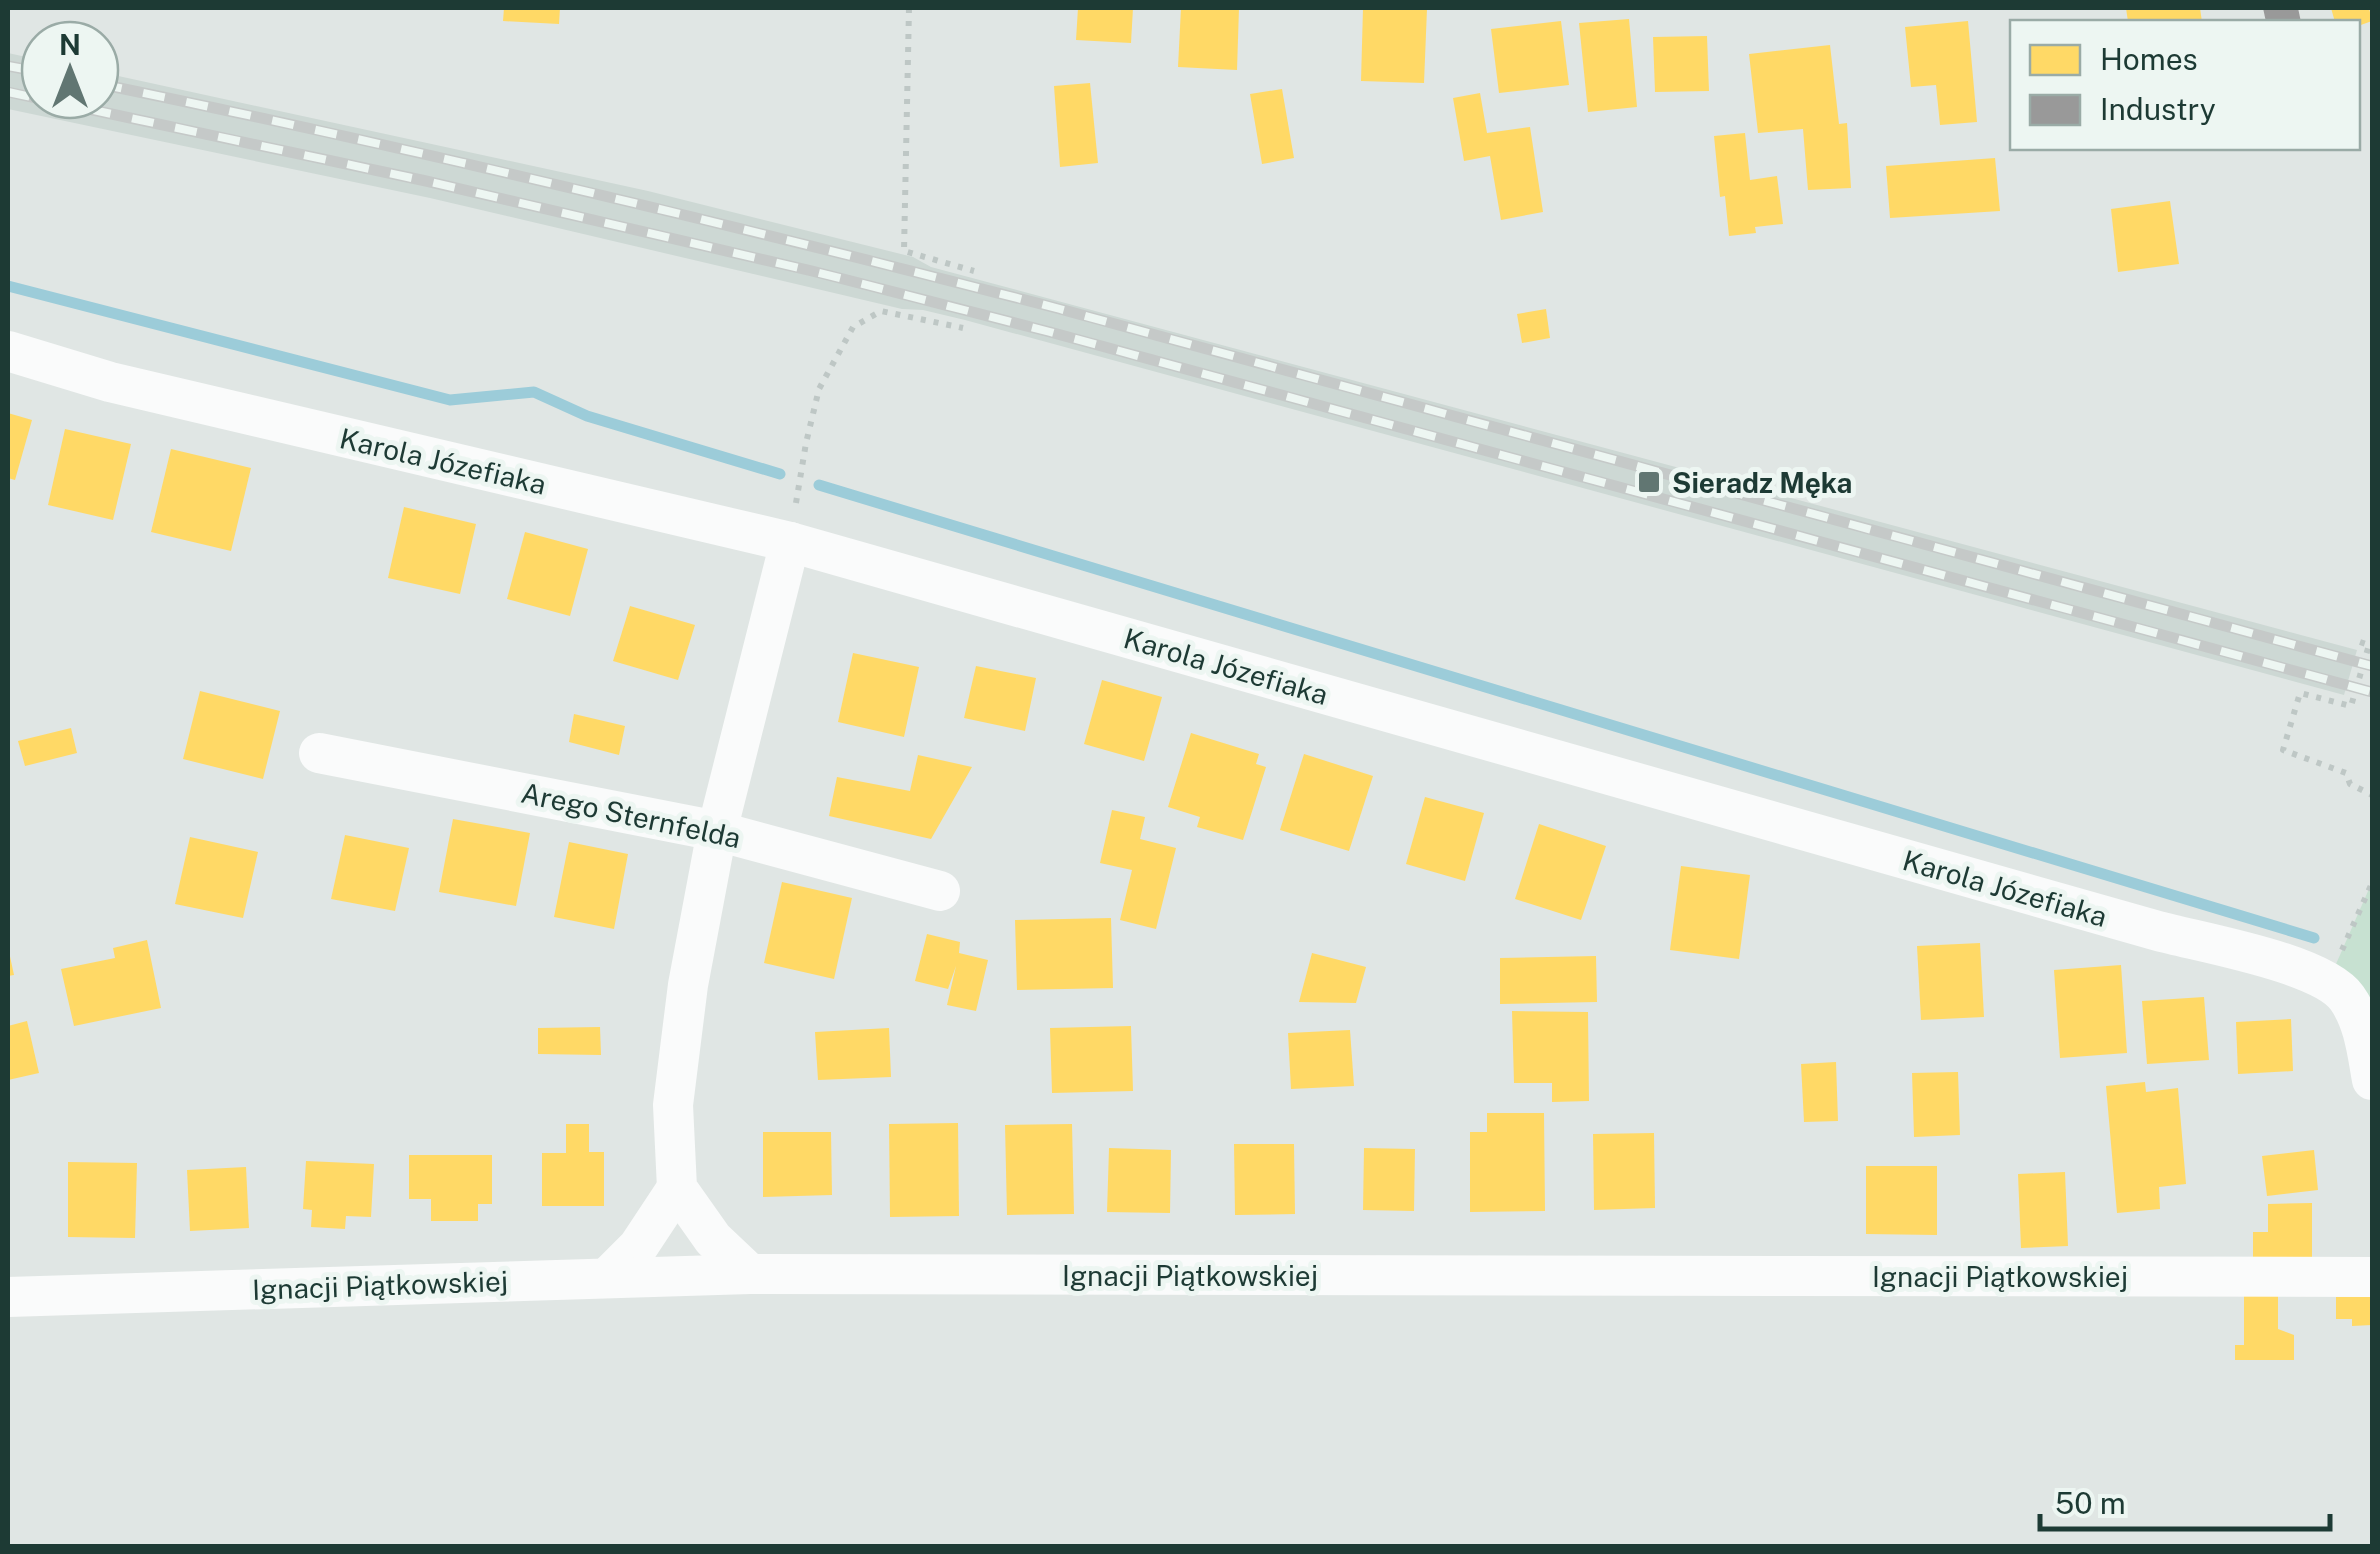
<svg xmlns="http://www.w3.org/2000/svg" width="2380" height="1554" font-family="'Public Sans',sans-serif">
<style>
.built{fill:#cdd8d4}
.green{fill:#c7e1d1}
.homes{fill:#ffd966}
.industry{fill:#999}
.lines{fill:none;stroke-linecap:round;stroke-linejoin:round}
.stream{stroke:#9cccd9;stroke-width:11}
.path{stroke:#bec7c5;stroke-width:6;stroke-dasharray:5 8;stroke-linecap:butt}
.street{stroke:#fafbfb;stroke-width:40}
.rail-casing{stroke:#c5c9c8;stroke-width:11}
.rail{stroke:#edf6f2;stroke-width:8;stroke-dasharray:22;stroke-linecap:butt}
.poi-dot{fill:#617672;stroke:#edf6f2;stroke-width:4}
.labels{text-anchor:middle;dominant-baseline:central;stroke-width:10;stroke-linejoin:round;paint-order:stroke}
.street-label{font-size:28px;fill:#1d3a34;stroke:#edf6f2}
.poi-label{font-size:28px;font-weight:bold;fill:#1d3a34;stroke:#edf6f2;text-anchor:start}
</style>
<rect width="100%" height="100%" fill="#e0e6e4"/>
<polygon class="built" points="8,53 40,60 40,100 100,100 100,72 648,191 913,257 931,267 2357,650 2344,695 965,320 923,310 902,309 430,198 8,109"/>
<polygon class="green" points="2372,882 2372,1080 2329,980"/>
<g class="homes">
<polygon points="504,8 560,8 559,24 503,21"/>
<polygon points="1078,8 1133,8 1131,43 1076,40"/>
<polygon points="1181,8 1239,8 1237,70 1178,67"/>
<polygon points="1363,8 1427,9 1424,83 1361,81"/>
<polygon points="2126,8 2200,8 2202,22 2128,22"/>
<polygon points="2331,8 2369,8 2372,21 2358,26 2358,22 2335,22"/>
<polygon points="1629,19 1637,107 1588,112 1579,23"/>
<polygon points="1561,21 1569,85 1499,93 1491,29"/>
<polygon points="1968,21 1977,122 1940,125 1936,85 1911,87 1905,27"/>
<polygon points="1707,36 1709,91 1655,92 1653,37"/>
<polygon points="1830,45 1839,124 1847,123 1851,188 1808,190 1803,129 1758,133 1749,54"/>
<polygon points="1090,83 1098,163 1060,167 1054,86"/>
<polygon points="1282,89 1294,158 1262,164 1250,94"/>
<polygon points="1480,93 1487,133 1530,127 1543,212 1501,220 1490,156 1464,161 1453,98"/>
<polygon points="1745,133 1750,180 1777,176 1783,224 1755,227 1756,233 1729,236 1725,196 1720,197 1714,136"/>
<polygon points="1995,158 2000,211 1890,218 1886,166"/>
<polygon points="2170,201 2179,264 2118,272 2111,209"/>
<polygon points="1546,309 1550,338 1522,343 1517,314"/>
<polygon points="8,413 32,420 15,480 8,478"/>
<polygon points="65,429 131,444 113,520 48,505"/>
<polygon points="171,449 251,468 231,551 151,532"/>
<polygon points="404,507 476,524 460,594 388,578"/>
<polygon points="525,532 588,549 570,616 507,599"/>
<polygon points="630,606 695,625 678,680 613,661"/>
<polygon points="853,653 919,667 904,737 838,722"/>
<polygon points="976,666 1036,678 1025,731 964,718"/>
<polygon points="1102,680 1162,697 1144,761 1084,744"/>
<polygon points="200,691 280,711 263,779 183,759"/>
<polygon points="574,714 625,726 619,755 569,742"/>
<polygon points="71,728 77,753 25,766 18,741"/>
<polygon points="1191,733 1259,754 1256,764 1266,767 1243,840 1197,827 1200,817 1168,807"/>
<polygon points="1304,754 1373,776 1349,851 1280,830"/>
<polygon points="918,755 972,767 931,839 829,816 837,777 910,791"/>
<polygon points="1425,797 1484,813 1465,881 1406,864"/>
<polygon points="1112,810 1145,817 1140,839 1176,848 1156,929 1120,920 1132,870 1100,863"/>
<polygon points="453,819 530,833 516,906 439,892"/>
<polygon points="1539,824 1606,846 1581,920 1515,899"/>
<polygon points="345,835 409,848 395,911 331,899"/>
<polygon points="190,837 258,852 243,918 175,904"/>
<polygon points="569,842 628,854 614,929 554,917"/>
<polygon points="1681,866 1750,875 1739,959 1670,950"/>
<polygon points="782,882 852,898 834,979 764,963"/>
<polygon points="1111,918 1113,988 1017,990 1015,920"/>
<polygon points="927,934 960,942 959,953 988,960 976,1011 947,1005 956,966 948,989 915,981"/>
<polygon points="147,940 161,1008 74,1026 61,969 115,958 113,948"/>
<polygon points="1980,943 1984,1017 1921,1020 1917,946"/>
<polygon points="8,947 14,975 8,976"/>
<polygon points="1312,953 1366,967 1356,1003 1299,1002"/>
<polygon points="1596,956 1597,1002 1500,1004 1500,958"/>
<polygon points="2121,965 2127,1053 2060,1058 2054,970"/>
<polygon points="2204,997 2209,1060 2147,1064 2142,1001"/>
<polygon points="1512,1011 1588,1012 1589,1101 1552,1102 1552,1083 1514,1083"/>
<polygon points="2291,1019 2293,1071 2238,1074 2236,1022"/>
<polygon points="27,1021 39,1073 8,1080 8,1026"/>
<polygon points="1131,1026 1133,1091 1052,1093 1050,1028"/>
<polygon points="600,1027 601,1055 538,1054 538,1028"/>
<polygon points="889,1028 891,1077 818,1080 815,1032"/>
<polygon points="1350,1030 1354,1086 1291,1089 1288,1033"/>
<polygon points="1836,1062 1838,1121 1804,1122 1801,1064"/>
<polygon points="1958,1072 1960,1135 1914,1137 1912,1073"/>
<polygon points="2145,1082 2146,1092 2178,1088 2186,1184 2159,1187 2160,1209 2117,1213 2106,1086"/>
<polygon points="1487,1113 1544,1113 1545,1211 1470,1212 1470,1132 1487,1132"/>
<polygon points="958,1123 959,1216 890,1217 889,1124"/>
<polygon points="566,1124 589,1124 589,1152 604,1152 604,1206 542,1206 542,1153 566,1153"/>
<polygon points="1072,1124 1074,1214 1007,1215 1005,1125"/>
<polygon points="763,1132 831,1132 832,1195 763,1197"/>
<polygon points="1654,1133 1655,1208 1594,1210 1593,1134"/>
<polygon points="1234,1144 1294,1144 1295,1214 1235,1215"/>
<polygon points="1109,1148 1171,1150 1170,1213 1107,1212"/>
<polygon points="1364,1148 1415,1149 1414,1211 1363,1210"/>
<polygon points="2314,1150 2318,1190 2267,1196 2262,1156"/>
<polygon points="409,1155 492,1155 492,1204 478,1204 478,1221 431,1221 431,1199 409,1199"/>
<polygon points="306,1161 374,1164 371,1217 346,1216 345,1229 311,1227 312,1210 303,1209"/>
<polygon points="68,1162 137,1163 135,1238 68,1237"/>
<polygon points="1866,1166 1937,1166 1937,1235 1866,1234"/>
<polygon points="246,1167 249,1228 190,1231 187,1170"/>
<polygon points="2065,1172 2068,1246 2021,1248 2018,1174"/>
<polygon points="2312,1203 2312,1267 2253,1268 2253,1232 2268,1232 2268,1204"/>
<polygon points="2244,1289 2278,1289 2278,1329 2294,1335 2294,1360 2235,1360 2235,1345 2244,1345"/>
<polygon points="2372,1296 2372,1325 2352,1326 2352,1319 2336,1319 2336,1297"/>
</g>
<polygon class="industry" points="2263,8 2298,8 2301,22 2266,22"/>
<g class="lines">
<g class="stream">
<polyline points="8,286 450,400 534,392 587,416 780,474"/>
<polyline points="819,485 2314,938"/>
</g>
<g class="path">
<polyline points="909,8 904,251 974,271"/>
<polyline points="796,503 806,443 819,389 853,327 881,311 963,328"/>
<polyline points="2360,642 2369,645 2351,706 2300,693 2283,750 2346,773 2350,784 2372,795"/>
<polyline points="2342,950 2372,883"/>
</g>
<g class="street">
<path d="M8 351 110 382 790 542 2158 931C2203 943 2322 963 2347 998 2364 1022 2367 1052 2372 1080"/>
<polyline points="319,753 717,831 940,891"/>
<polyline points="750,1274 713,1239 677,1188 673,1105 688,985 717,831 790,542"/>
<polyline points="607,1278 638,1247 677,1188"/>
<polyline points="8,1297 750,1274 2372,1277"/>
</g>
<g class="rail-casing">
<g id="rail">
<polyline points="8,66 40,72"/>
<path d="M100 84C422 150 742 227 1060 309L2372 666"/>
<polyline points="8,92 40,99"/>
<polyline points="46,100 426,181 812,271 1050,332 2372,692"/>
</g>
</g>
<use href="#rail" class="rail"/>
</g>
<rect class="poi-dot" x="1637" y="470" width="24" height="24" rx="5"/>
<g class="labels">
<g class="street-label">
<text transform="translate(443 461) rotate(13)">Karola Józefiaka</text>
<text transform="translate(1226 666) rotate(16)">Karola Józefiaka</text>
<text transform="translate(631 815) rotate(12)">Arego Sternfelda</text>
<text transform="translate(2005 888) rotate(16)">Karola Józefiaka</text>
<text x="1190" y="1275">Ignacji Piątkowskiej</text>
<text x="2000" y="1276">Ignacji Piątkowskiej</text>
<text transform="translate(380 1285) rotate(-2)">Ignacji Piątkowskiej</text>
</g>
<g class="poi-label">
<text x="1672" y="482">Sieradz Męka</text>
</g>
</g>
<rect width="2380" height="1554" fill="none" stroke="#1d3a34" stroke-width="20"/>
<rect x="2010" y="20" width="350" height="130" fill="#edf6f2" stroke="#9aaba6" stroke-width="2.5"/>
<rect x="2030" y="45" width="50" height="30" fill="#ffd966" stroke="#9aaba6" stroke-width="2.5"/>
<text x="2100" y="70" font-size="30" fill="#1d3a34">Homes</text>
<rect x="2030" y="95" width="50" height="30" fill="#999999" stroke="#9aaba6" stroke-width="2.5"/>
<text x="2100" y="120" font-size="30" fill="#1d3a34">Industry</text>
<g transform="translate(70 70)"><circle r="48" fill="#edf6f2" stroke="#9aaba6" stroke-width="2.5"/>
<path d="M0-8L18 38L0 25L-18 38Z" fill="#617672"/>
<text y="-15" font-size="28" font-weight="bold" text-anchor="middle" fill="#1d3a34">N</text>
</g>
<path d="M2040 1514v15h290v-15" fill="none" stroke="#1d3a34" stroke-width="5"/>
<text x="2055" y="1514" font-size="30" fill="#1d3a34" stroke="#edf6f2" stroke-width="8" paint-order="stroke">50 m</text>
</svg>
